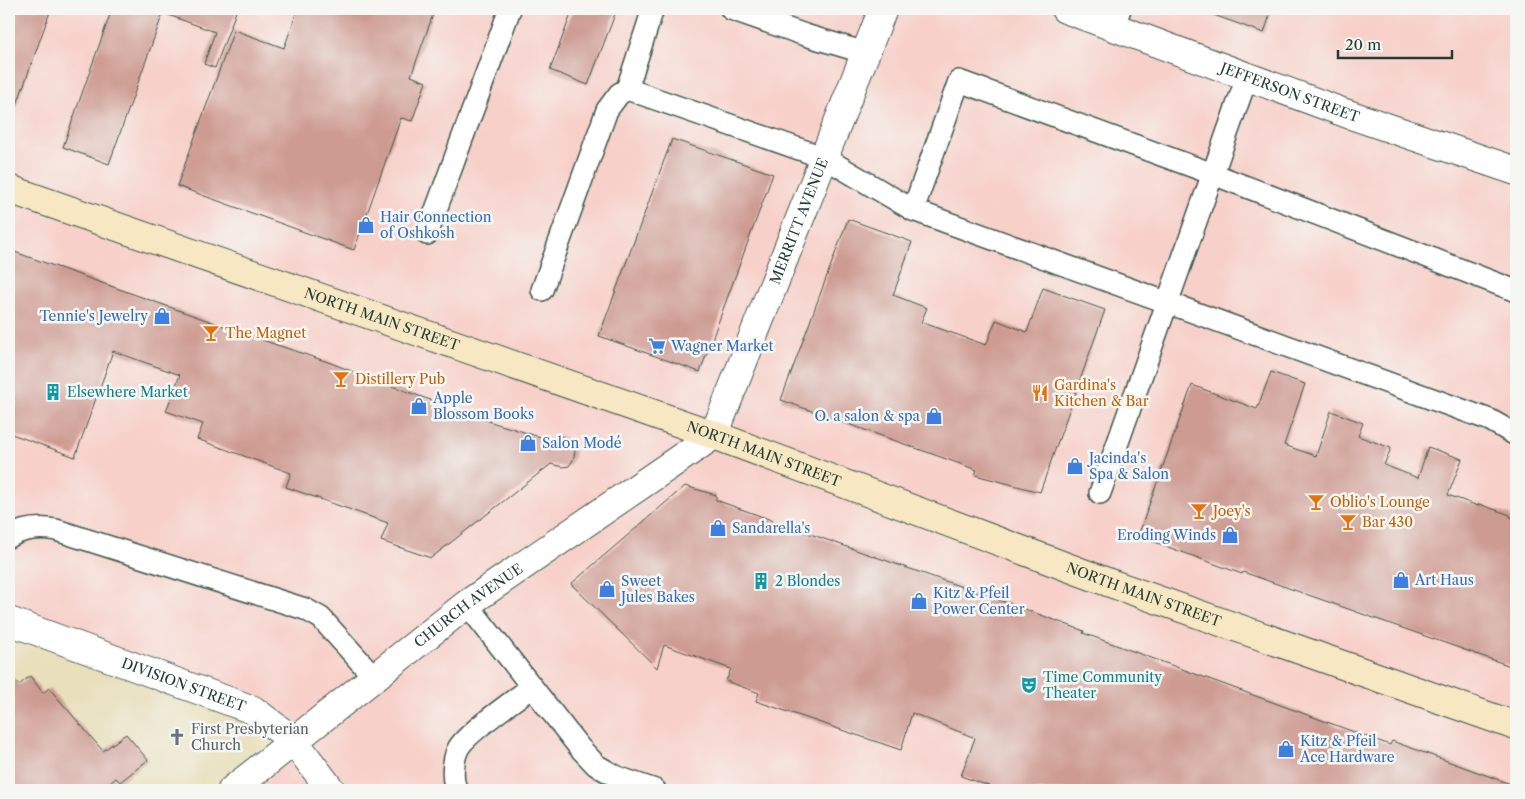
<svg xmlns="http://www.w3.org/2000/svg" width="1525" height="799" font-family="'Libre Caslon Text',serif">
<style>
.built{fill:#f7d0c9}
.building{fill:#ce9b92}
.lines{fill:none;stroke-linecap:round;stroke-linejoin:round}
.service-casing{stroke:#3d5548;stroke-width:24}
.minor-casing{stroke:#3d5548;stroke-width:30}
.tertiary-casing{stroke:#3d5548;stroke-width:30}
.secondary-casing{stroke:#3d5548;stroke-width:30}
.service{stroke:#fff;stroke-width:21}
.minor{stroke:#fff;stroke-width:28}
.tertiary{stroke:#fff;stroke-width:28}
.secondary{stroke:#f7e8c3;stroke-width:28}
.labels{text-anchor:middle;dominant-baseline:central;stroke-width:5;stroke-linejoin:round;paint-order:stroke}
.street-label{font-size:14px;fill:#1f3d34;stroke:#f6f6f2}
.shop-label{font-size:14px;fill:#366cbe;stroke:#f6f6f2;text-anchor:start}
.food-label{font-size:14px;fill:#c56008;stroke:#f6f6f2;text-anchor:start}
.culture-label{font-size:14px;fill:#0d838f;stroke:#f6f6f2;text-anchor:start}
.worship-label{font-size:14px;fill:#5b616d;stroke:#f6f6f2;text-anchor:start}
</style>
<rect width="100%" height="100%" fill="#f6f6f2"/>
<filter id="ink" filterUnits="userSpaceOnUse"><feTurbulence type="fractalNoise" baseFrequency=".02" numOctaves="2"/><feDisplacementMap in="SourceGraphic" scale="10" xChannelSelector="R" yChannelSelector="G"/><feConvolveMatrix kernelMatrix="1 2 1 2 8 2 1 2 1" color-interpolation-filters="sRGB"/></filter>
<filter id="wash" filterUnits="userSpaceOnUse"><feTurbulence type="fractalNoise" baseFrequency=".0096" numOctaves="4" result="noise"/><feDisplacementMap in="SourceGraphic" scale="20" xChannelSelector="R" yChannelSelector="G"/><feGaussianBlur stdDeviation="1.12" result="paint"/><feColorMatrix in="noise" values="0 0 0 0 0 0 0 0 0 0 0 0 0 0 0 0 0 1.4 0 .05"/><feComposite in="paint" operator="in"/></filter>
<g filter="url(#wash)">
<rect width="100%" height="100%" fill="#e8dfbb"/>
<polygon class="built" points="9,9 275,9 281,11 282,9 1516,9 1516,790 232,790 294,742 9,621"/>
<g id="blocks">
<g class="building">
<polygon points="9,9 51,9 9,127"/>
<polygon points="112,9 237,9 215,68 204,64 215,32 163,13 109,164 63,147"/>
<polygon points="298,9 435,9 411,76 426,82 412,121 401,118 354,250 177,186 234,30 284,48"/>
<polygon points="573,9 617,9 588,85 550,70"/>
<polygon points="1197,9 1272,9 1264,33"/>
<polygon points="672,139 773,174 700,372 599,336"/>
<polygon points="848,219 912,242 893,295 927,308 921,322 986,345 996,320 1027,332 1043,288 1105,310 1040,492 975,475 977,470 781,400"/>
<polygon points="9,250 271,343 331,363 364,376 491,422 550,440 559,436 571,440 575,452 573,460 569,466 563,467 551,464 431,558 381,541 388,523 286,487 291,473 197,439 203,424 166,411 180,375 113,351 75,457 9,433"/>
<polygon points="1271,372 1305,384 1284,445 1316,456 1331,411 1363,423 1358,436 1391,448 1384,465 1418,478 1428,447 1462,459 1448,495 1478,506 1479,504 1510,515 1510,517 1516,519 1516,668 1243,572 1242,574 1138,536 1192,385 1257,409"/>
<polygon points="685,486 716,495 716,500 813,535 1022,608 1084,631 1083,633 1390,745 1392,741 1516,786 1516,790 1000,790 961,776 975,738 912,713 901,750 756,701 759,693 726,681 731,669 664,645 657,668 571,584"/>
<polygon points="9,674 19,685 30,676 43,693 49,688 103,751 126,734 148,760 120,782 116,778 102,790 9,790"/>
</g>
</g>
</g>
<g filter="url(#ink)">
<use href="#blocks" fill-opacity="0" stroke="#3d5548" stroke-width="1"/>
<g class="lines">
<g class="service-casing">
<g id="service">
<polyline points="731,9 805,35 866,53"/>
<polyline points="1114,27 1120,9"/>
<polyline points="627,89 825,158 913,210 1490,420 1516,435"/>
<polyline points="913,210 959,81 1213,174 1516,291"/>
<polyline points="427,234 510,9"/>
<polyline points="542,290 607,110 619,94 627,89 653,9"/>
<polyline points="1100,493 1247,77"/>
<path d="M9 537C24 528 39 527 56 530L305 609 321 618 375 678"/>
<polyline points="467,604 579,747 596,765 617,777 655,790"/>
<path d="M457 790C451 780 453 759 458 749 464 735 517 698 532 687"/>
</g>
</g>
<g class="minor-casing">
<g id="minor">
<path id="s1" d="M1065 9 1345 113 1516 171"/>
<path id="s2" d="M9 621 253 710 294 741 331 790"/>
</g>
</g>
<g class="tertiary-casing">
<g id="tertiary">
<path id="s3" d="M232 790 467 604 714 435 883 9"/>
</g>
</g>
<g class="secondary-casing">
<g id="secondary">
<path id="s4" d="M9 189 714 435 1110 583 1516 726"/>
</g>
</g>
<use href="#service" class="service"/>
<use href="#minor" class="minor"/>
<use href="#tertiary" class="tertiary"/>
<use href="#secondary" class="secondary"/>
</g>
</g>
<defs>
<g id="shop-bare" transform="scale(1.35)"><path d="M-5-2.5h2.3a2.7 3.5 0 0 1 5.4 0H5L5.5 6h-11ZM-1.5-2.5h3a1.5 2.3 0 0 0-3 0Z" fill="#3f7fe0" stroke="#f6f6f2" stroke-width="2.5" paint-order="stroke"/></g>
<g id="bar-bare" transform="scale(1.35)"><path d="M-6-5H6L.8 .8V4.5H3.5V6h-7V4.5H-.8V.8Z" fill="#e8710a" stroke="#f6f6f2" stroke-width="2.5" paint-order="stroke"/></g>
<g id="supermarket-bare" transform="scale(1.35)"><path d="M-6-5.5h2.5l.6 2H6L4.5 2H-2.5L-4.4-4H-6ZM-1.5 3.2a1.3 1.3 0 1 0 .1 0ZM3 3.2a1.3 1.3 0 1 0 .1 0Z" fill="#3f7fe0" stroke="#f6f6f2" stroke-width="2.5" paint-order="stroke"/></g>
<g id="building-bare" transform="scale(1.35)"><path d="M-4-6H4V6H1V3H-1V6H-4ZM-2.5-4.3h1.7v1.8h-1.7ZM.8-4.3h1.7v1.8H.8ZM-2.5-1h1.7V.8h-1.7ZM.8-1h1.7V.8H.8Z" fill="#0f9aa8" stroke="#f6f6f2" stroke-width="2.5" paint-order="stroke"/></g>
<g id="restaurant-bare" transform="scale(1.35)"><path d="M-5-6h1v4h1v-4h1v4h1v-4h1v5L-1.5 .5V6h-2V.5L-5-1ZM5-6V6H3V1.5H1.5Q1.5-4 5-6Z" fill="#e8710a" stroke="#f6f6f2" stroke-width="2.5" paint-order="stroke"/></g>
<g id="theatre-bare" transform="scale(1.35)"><path d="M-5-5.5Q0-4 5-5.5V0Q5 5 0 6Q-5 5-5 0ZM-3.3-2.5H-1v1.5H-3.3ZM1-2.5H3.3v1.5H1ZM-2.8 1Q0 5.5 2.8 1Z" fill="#0f9aa8" stroke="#f6f6f2" stroke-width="2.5" paint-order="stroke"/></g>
<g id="church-bare" transform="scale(1.35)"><path d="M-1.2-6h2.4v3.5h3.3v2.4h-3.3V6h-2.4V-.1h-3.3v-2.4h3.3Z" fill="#6b7280" stroke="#f6f6f2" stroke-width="2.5" paint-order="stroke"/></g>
</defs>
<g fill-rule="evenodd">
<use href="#shop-bare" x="366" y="225"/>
<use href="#shop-bare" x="162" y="316"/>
<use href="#bar-bare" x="211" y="333"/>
<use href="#supermarket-bare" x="657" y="346"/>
<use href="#bar-bare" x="341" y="379"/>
<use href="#building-bare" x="53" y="392"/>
<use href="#restaurant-bare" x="1040" y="393"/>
<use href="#shop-bare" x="419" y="406"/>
<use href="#shop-bare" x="934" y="416"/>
<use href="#shop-bare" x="528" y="443"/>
<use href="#shop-bare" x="1075" y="466"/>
<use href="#bar-bare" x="1316" y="502"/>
<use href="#bar-bare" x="1199" y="511"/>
<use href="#bar-bare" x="1348" y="522"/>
<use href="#shop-bare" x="718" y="528"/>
<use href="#shop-bare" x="1230" y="535"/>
<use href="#shop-bare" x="1401" y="580"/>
<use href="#building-bare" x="761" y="581"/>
<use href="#shop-bare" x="607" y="589"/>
<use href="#shop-bare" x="919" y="601"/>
<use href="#theatre-bare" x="1029" y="685"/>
<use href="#church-bare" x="177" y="737"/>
<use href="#shop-bare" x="1286" y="749"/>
</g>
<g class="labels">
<g class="street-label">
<text stroke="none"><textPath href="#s1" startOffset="240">JEFFERSON STREET</textPath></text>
<text stroke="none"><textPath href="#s3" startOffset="829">MERRITT AVENUE</textPath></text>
<text stroke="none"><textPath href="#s4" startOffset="395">NORTH MAIN STREET</textPath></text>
<text stroke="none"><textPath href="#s4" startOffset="800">NORTH MAIN STREET</textPath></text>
<text stroke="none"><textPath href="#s4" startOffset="1205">NORTH MAIN STREET</textPath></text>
<text stroke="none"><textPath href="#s3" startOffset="300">CHURCH AVENUE</textPath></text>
<text stroke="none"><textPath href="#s2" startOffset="186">DIVISION STREET</textPath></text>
</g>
<g class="shop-label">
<text x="380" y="217">Hair Connection<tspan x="380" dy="16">of Oshkosh</tspan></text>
<text x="148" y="316" text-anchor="end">Tennie's Jewelry</text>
<text x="671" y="346">Wagner Market</text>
<text x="433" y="398">Apple<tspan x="433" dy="16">Blossom Books</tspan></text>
<text x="920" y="416" text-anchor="end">O. a salon &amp; spa</text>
<text x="542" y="443">Salon Modé</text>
<text x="1089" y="458">Jacinda's<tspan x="1089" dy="16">Spa &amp; Salon</tspan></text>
<text x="732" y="528">Sandarella's</text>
<text x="1216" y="535" text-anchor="end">Eroding Winds</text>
<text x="1415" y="580">Art Haus</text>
<text x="621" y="581">Sweet<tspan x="621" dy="16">Jules Bakes</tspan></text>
<text x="933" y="593">Kitz &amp; Pfeil<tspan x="933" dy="16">Power Center</tspan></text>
<text x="1300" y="741">Kitz &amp; Pfeil<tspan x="1300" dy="16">Ace Hardware</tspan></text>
</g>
<g class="food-label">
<text x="225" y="333">The Magnet</text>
<text x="355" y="379">Distillery Pub</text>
<text x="1054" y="385">Gardina's<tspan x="1054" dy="16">Kitchen &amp; Bar</tspan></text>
<text x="1330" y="502">Oblio's Lounge</text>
<text x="1213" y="511">Joey's</text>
<text x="1362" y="522">Bar 430</text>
</g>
<g class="culture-label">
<text x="67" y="392">Elsewhere Market</text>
<text x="775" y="581">2 Blondes</text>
<text x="1043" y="677">Time Community<tspan x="1043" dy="16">Theater</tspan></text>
</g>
<g class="worship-label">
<text x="191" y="729">First Presbyterian<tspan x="191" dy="16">Church</tspan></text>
</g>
</g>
<rect width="1525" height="799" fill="none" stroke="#f6f6f2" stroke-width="30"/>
<path d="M1338 50v8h114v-8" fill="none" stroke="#1f3d34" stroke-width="2.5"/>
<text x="1345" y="50" font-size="15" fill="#1f3d34" stroke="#f6f6f2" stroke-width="4" paint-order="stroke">20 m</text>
</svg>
